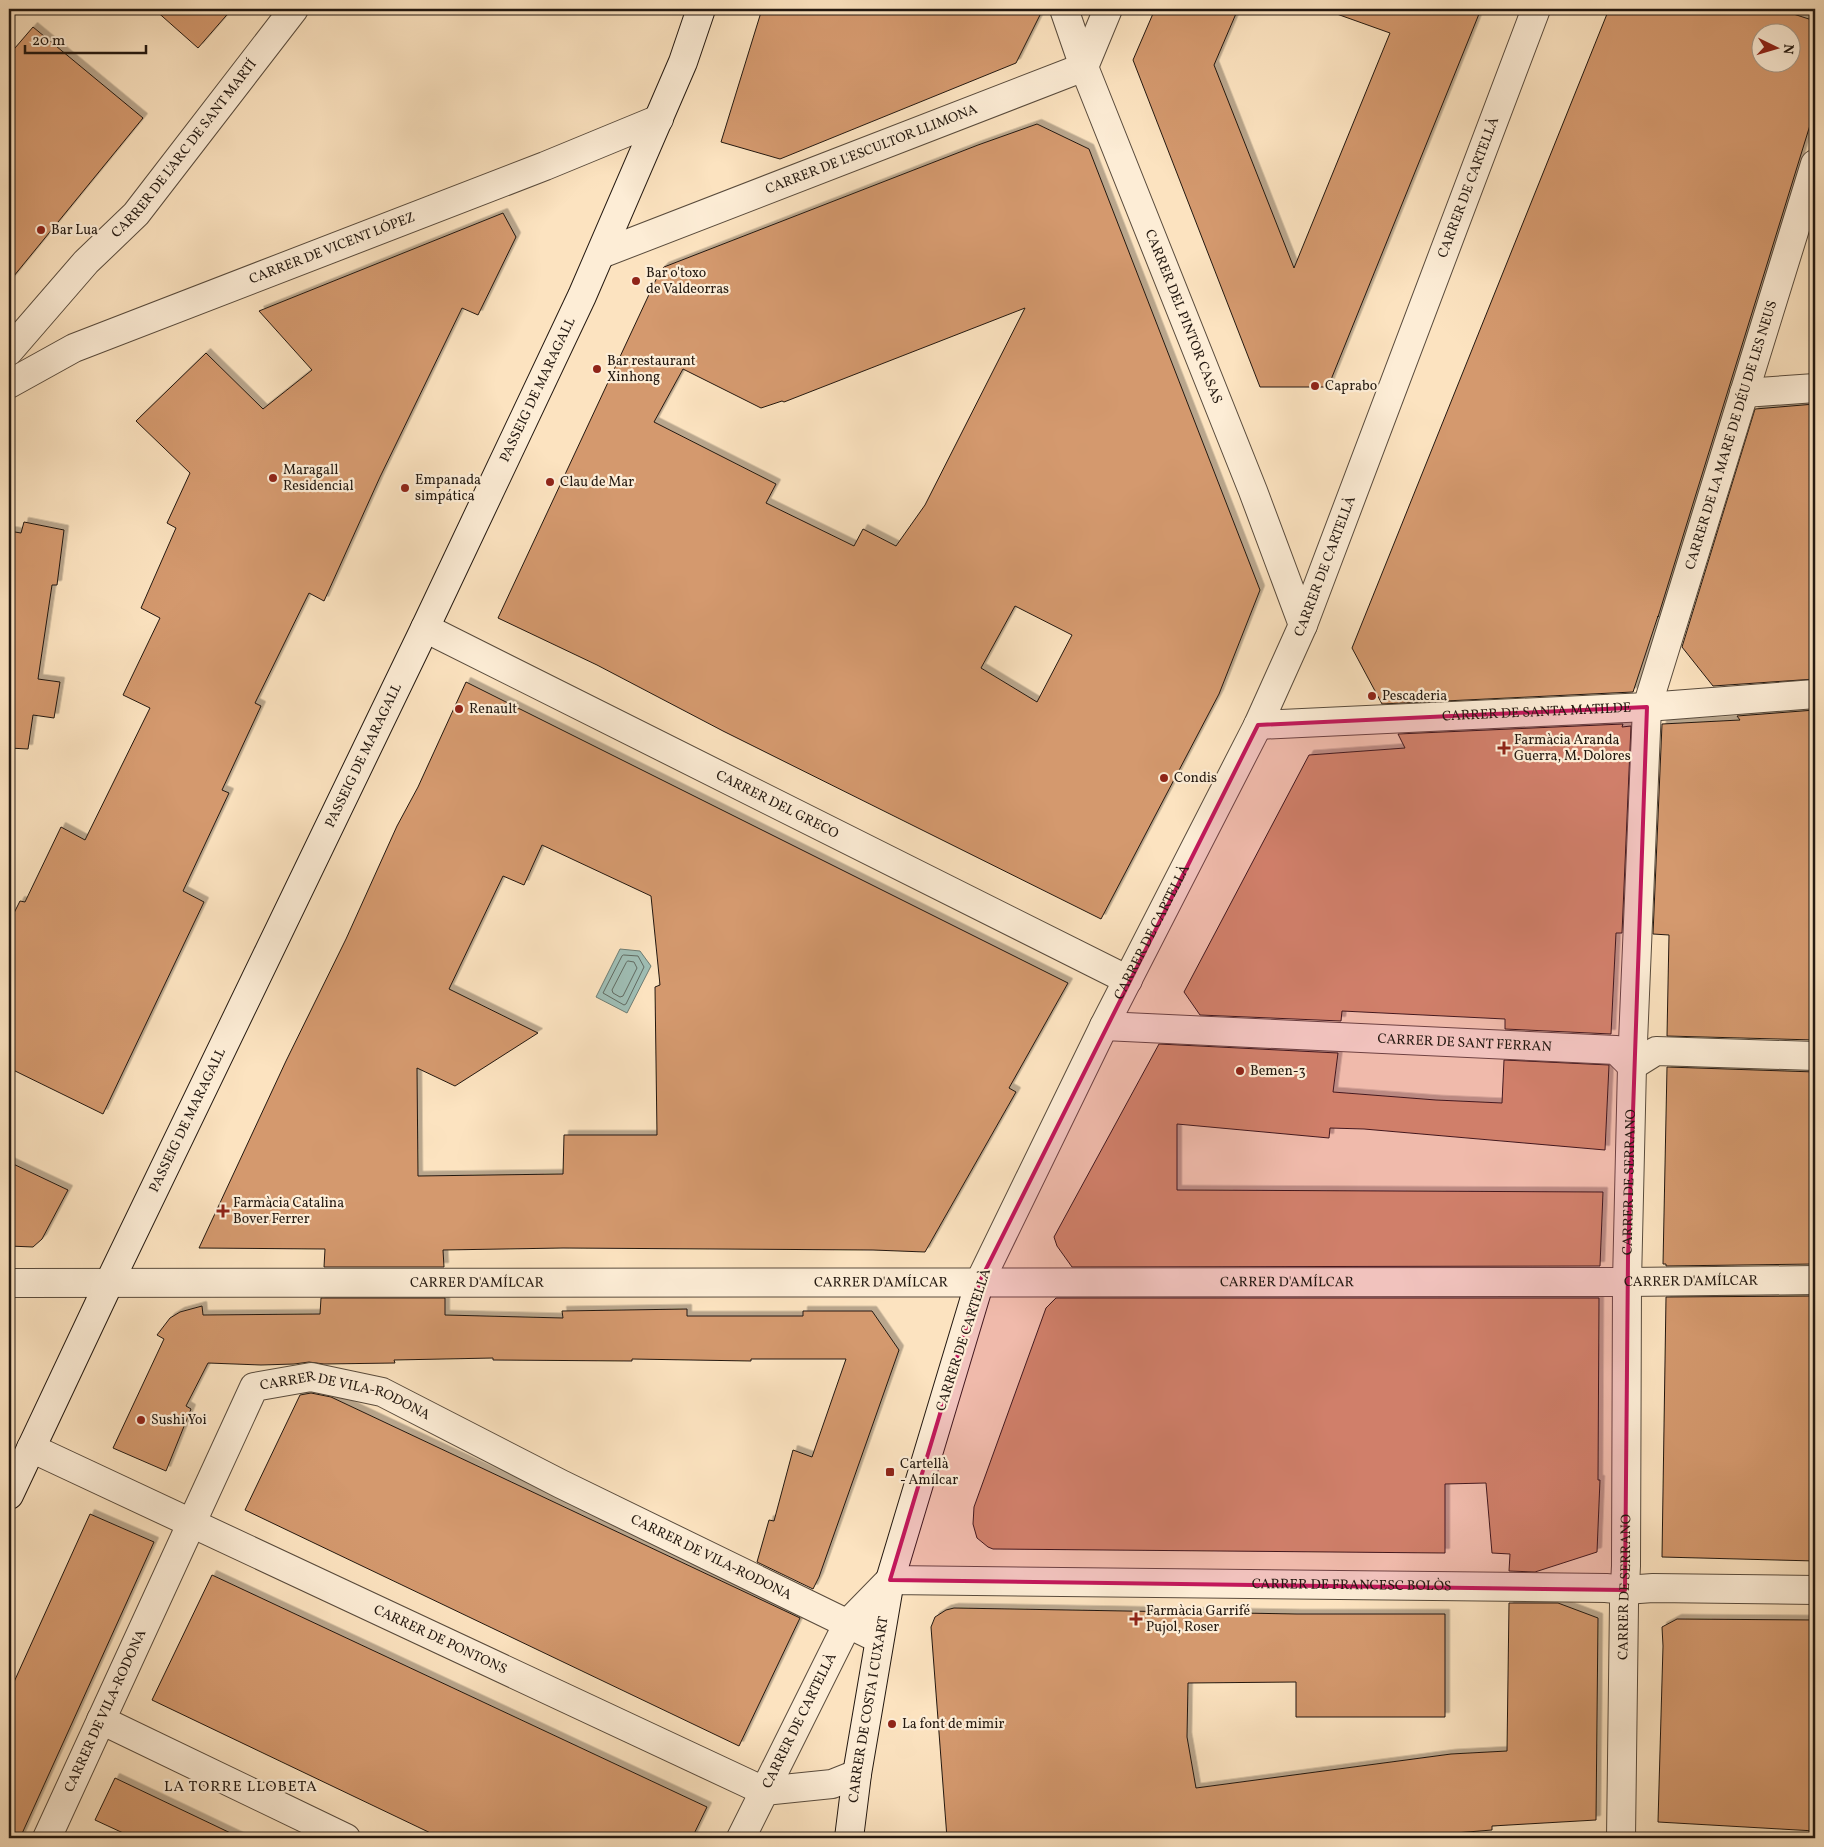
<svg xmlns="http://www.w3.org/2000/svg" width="1824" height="1847" font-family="Vollkorn,serif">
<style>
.water{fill:#9fbeb5;stroke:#6d7c73}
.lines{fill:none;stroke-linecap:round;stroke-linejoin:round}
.shore{stroke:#616b62;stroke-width:1}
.building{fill:#d4996e;stroke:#231810;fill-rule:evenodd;filter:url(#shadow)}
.street-casing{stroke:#594b3c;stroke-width:30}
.secondary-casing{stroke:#231810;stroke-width:30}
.street{stroke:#fdedd6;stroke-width:28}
.secondary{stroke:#fdedd6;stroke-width:28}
.marked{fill:#c2185b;fill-opacity:0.2;stroke:#c2185b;stroke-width:4;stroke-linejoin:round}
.poi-dot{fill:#8f2418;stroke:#fdedd6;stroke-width:2}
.labels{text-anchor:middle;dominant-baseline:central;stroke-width:4.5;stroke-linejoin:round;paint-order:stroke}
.street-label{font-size:14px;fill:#231810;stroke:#fdedd6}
.poi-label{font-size:14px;fill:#231810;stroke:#fdedd6;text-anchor:start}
.neighbourhood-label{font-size:15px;letter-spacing:1px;fill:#231810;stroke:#fdedd6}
</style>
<defs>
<filter id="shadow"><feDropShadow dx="4.5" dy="-4.5" stdDeviation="0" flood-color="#0004"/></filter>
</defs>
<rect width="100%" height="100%" fill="#fce3c0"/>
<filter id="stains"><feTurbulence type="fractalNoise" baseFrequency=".004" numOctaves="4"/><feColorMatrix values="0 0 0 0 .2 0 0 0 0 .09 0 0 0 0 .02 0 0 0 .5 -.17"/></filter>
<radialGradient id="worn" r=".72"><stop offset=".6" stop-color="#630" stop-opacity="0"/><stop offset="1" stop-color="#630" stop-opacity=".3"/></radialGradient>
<polygon class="water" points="620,949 640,951 651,966 627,1013 596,997"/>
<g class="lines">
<g class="shore">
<polygon points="624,955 638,956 644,967 626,1004 624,1005 603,993 622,956"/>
<polygon points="628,961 634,962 637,968 623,996 620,997 613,993 612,990 626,963"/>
</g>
</g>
<g class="building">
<polygon points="154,9 232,9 198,48"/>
<polygon points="762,9 1043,9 1016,63 780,159 721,142"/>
<polygon points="1155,9 1238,9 1214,65 1294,268 1390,33 1334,13 1335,9 1481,9 1328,387 1260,387 1133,60"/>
<path d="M1609 9H1778L1815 21V109L1658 617V616L1633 692 1382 704 1352 648ZM1762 32H1792V62H1762Z"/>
<polygon points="33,27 143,118 9,282 9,55"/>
<path d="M1037 124 1089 149 1260 590 1219 694 1101 919 723 731 597 665 498 618 660 271 664 267 978 145ZM1025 308 925 505 896 546 863 529 854 546 766 503 776 484 654 422 683 369 761 408 782 401 784 402ZM1015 606 1072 635 1037 702 981 668Z"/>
<polygon points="503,213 516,237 478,315 462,308 380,477 324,601 309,593 255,703 261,706 222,790 229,793 183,891 204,902 103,1114 9,1068 9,923 20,901 25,902 61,827 85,840 150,708 123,695 160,618 141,608 176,528 167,523 190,473 136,421 206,353 263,409 312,370 259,311"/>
<polygon points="1815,404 1815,679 1713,686 1682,647 1755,409"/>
<polygon points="24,522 64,530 57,585 52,585 38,679 60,682 54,718 33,715 28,749 9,748 9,531 21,533"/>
<path d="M466 682 1068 983 1009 1088 1016 1092 925 1252 873 1250 563 1248 443 1250 444 1267H324L325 1249 199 1248 286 1061 346 939 397 826 418 787ZM542 845 651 896 660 985 655 987 657 1135H564L563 1174 418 1176 417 1068 455 1086 538 1033 449 989 503 876 524 885Z"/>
<polygon points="1815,710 1815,1040 1667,1036 1669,935 1653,934 1662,724 1740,720 1737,716"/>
<polygon points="1623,724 1622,727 1631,726 1622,933 1616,933 1611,1034 1505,1029 1505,1019 1342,1011 1341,1021 1200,1015 1184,992 1309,755 1405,748 1398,734"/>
<polygon points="1159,1044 1338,1053 1333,1092 1436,1100 1502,1103 1504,1060 1609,1065 1605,1150 1364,1129 1330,1128 1329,1138 1177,1124 1177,1190 1603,1192 1600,1266 1072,1267 1057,1246 1054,1237"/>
<polygon points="1667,1067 1815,1072 1815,1264 1666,1266 1666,1264 1663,1264"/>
<polygon points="9,1162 68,1190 42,1239 33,1247 9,1246"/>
<polygon points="1815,1296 1815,1561 1662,1557 1666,1297"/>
<polygon points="321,1298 445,1298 445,1315 563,1318 562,1311 687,1309 687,1316 803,1316 803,1311 872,1311 899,1350 819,1577 813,1589 757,1562 769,1520 774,1521 793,1450 812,1457 846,1359 751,1359 751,1361 632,1359 632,1361 493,1360 493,1358 394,1360 395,1363 324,1364 309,1362 294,1364 261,1365 208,1363 186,1406 191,1409 166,1471 113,1448 164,1339 157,1335 170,1318 180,1312 202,1306 203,1315 320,1314"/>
<polygon points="1056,1298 1599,1298 1598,1480 1600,1480 1597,1552 1535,1572 1509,1571 1510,1554 1492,1553 1486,1483 1445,1484 1445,1553 993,1549 988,1547 977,1538 973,1524 974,1507 1046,1308"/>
<polygon points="311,1393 331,1397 800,1618 739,1746 245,1510 300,1395"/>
<polygon points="90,1514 154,1542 20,1838 9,1838 9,1693"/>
<polygon points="212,1575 707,1807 692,1838 441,1838 152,1700"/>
<polygon points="1509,1603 1558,1603 1598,1618 1596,1820 1492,1826 1492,1830 1393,1838 947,1838 931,1627 935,1617 946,1610 954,1608 1297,1614 1445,1614 1445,1717 1296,1717 1296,1682 1188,1683 1187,1737 1196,1788 1451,1754 1507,1751"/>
<polygon points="1677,1619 1815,1620 1815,1831 1658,1822 1663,1646 1662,1627"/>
<polygon points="115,1778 241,1838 134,1838 95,1820"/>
</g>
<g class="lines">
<g class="street-casing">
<g id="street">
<path id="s1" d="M1064 9 1084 67 1253 491 1303 625"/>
<path id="s2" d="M601 254 1084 67 1108 9"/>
<path id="s3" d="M9 351 86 262 136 214 294 9"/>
<path id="s4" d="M9 384 74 348 545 166 659 119"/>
<polyline points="1744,393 1815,388"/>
<path id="s5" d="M425 628 1128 980"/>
<path id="s6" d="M1258 725 1647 707 1815 694"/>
<path id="s7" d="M1104 1026 1616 1050 1632 1066"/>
<polyline points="1632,1066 1656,1051 1815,1056"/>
<path id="s8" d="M980 1281 1104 1026 1258 725 1303 625 1536 9"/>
<path id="s9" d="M9 1283 1627 1282 1815 1280"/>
<path id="s10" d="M31 1448 764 1791 832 1784 857 1774"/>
<polyline points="101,1720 346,1838"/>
<path id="s11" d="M47 1838 254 1387 311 1377 382 1392 561 1484 879 1639"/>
<path id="s12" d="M741 1838 848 1623 890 1580 1606 1588 1625 1590 1653 1588 1815 1590"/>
<path id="s13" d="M1621 1838 1624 1604 1626 1566 1627 1282 1632 1066 1647 707 1815 164"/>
</g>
</g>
<g class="secondary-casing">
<g id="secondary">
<path id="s14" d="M9 1495 109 1283 425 628 582 296 683 62 701 9"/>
<path id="s15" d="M849 1838 857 1774 890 1580 980 1281"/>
</g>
</g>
<use href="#street" class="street"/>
<use href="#secondary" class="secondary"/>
</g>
<path class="marked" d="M1647 707 1628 1257 1625 1590 890 1580 980 1281 1258 725Z"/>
<g class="poi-dot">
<circle cx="41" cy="230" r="5"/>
<circle cx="636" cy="281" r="5"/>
<circle cx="597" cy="369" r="5"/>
<circle cx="1315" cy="386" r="5"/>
<circle cx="273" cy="478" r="5"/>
<circle cx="550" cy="482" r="5"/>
<circle cx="405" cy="488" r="5"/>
<circle cx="1372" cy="696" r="5"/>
<circle cx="459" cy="709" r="5"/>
<path d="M1501.5 740.5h5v5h5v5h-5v5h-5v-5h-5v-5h5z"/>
<circle cx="1164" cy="778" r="5"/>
<circle cx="1240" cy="1071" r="5"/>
<path d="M220.5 1203.5h5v5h5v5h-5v5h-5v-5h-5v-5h5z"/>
<circle cx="141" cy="1420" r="5"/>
<rect x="885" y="1467" width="10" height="10" rx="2.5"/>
<path d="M1133.5 1611.5h5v5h5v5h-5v5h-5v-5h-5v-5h5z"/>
<circle cx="892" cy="1724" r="5"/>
</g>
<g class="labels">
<g class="street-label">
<text stroke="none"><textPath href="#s3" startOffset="268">CARRER DE L'ARC DE SANT MARTÍ</textPath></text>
<text stroke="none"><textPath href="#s2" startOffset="290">CARRER DE L'ESCULTOR LLIMONA</textPath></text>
<text stroke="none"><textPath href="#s8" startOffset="1199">CARRER DE CARTELLÀ</textPath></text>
<text stroke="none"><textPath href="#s4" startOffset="351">CARRER DE VICENT LÓPEZ</textPath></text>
<text stroke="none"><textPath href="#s1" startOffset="330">CARRER DEL PINTOR CASAS</textPath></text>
<text stroke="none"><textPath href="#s14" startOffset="1225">PASSEIG DE MARAGALL</textPath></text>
<text stroke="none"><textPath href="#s13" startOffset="1416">CARRER DE LA MARE DE DÉU DE LES NEUS</textPath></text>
<text stroke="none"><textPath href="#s8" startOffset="794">CARRER DE CARTELLÀ</textPath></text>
<text stroke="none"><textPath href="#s6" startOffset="279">CARRER DE SANTA MATILDE</textPath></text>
<text stroke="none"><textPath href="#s14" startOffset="820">PASSEIG DE MARAGALL</textPath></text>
<text stroke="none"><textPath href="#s5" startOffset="394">CARRER DEL GRECO</textPath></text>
<text stroke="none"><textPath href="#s8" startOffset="389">CARRER DE CARTELLÀ</textPath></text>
<text stroke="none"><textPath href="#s7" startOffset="361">CARRER DE SANT FERRAN</textPath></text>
<text stroke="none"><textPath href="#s14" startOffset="415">PASSEIG DE MARAGALL</textPath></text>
<text stroke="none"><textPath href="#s13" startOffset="656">CARRER DE SERRANO</textPath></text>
<text stroke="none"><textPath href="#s9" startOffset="872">CARRER D'AMÍLCAR</textPath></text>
<text stroke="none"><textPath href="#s9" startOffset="1278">CARRER D'AMÍLCAR</textPath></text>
<text stroke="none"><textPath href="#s9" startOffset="1682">CARRER D'AMÍLCAR</textPath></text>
<text stroke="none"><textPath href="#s9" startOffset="468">CARRER D'AMÍLCAR</textPath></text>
<text transform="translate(964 1340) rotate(-72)">CARRER DE CARTELLÀ</text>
<text stroke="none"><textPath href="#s11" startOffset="591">CARRER DE VILA-RODONA</textPath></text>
<text stroke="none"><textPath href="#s11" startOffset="995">CARRER DE VILA-RODONA</textPath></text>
<text stroke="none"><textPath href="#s12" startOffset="762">CARRER DE FRANCESC BOLÒS</textPath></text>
<text stroke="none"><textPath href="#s13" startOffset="251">CARRER DE SERRANO</textPath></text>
<text stroke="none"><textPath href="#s10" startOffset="452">CARRER DE PONTONS</textPath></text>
<text stroke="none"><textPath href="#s15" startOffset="130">CARRER DE COSTA I CUXART</textPath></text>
<text stroke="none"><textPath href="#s11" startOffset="140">CARRER DE VILA-RODONA</textPath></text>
<text stroke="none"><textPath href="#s12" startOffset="131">CARRER DE CARTELLÀ</textPath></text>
</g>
<g class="poi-label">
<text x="51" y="230">Bar Lua</text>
<text x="646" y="273">Bar o'toxo<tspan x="646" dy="16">de Valdeorras</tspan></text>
<text x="607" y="361">Bar restaurant<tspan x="607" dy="16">Xinhong</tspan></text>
<text x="1325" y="386">Caprabo</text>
<text x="283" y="470">Maragall<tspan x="283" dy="16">Residencial</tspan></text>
<text x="415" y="480">Empanada<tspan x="415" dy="16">simpática</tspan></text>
<text x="560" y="482">Clau de Mar</text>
<text x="1382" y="696">Pescaderia</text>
<text x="469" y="709">Renault</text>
<text x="1514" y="740">Farmàcia Aranda<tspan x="1514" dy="16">Guerra, M. Dolores</tspan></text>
<text x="1174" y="778">Condis</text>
<text x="1250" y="1071">Bemen-3</text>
<text x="233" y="1203">Farmàcia Catalina<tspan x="233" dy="16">Bover Ferrer</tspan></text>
<text x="151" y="1420">Sushi Yoi</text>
<text x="900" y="1464">Cartellà<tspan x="900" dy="16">- Amílcar</tspan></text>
<text x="1146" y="1611">Farmàcia Garrifé<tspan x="1146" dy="16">Pujol, Roser</tspan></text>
<text x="902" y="1724">La font de mimir</text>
</g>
<g class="neighbourhood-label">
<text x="241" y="1787">LA TORRE LLOBETA</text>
</g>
</g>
<rect width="1824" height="1847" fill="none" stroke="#fce3c0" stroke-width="30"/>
<rect x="10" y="10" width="1804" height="1827" fill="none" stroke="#231810" stroke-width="2.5"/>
<rect x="15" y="15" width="1794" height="1817" fill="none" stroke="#231810"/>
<g transform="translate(1776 48) rotate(95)"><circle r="24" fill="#fdedd6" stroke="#a69887"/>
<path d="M0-4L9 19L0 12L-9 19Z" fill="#8f2418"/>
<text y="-8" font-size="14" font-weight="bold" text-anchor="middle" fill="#231810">N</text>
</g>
<path d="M25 45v8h121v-8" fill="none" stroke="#231810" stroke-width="2.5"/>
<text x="32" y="45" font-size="15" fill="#231810" stroke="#fdedd6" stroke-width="4" paint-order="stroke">20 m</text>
<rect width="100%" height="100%" filter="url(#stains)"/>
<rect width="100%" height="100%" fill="url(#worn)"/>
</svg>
